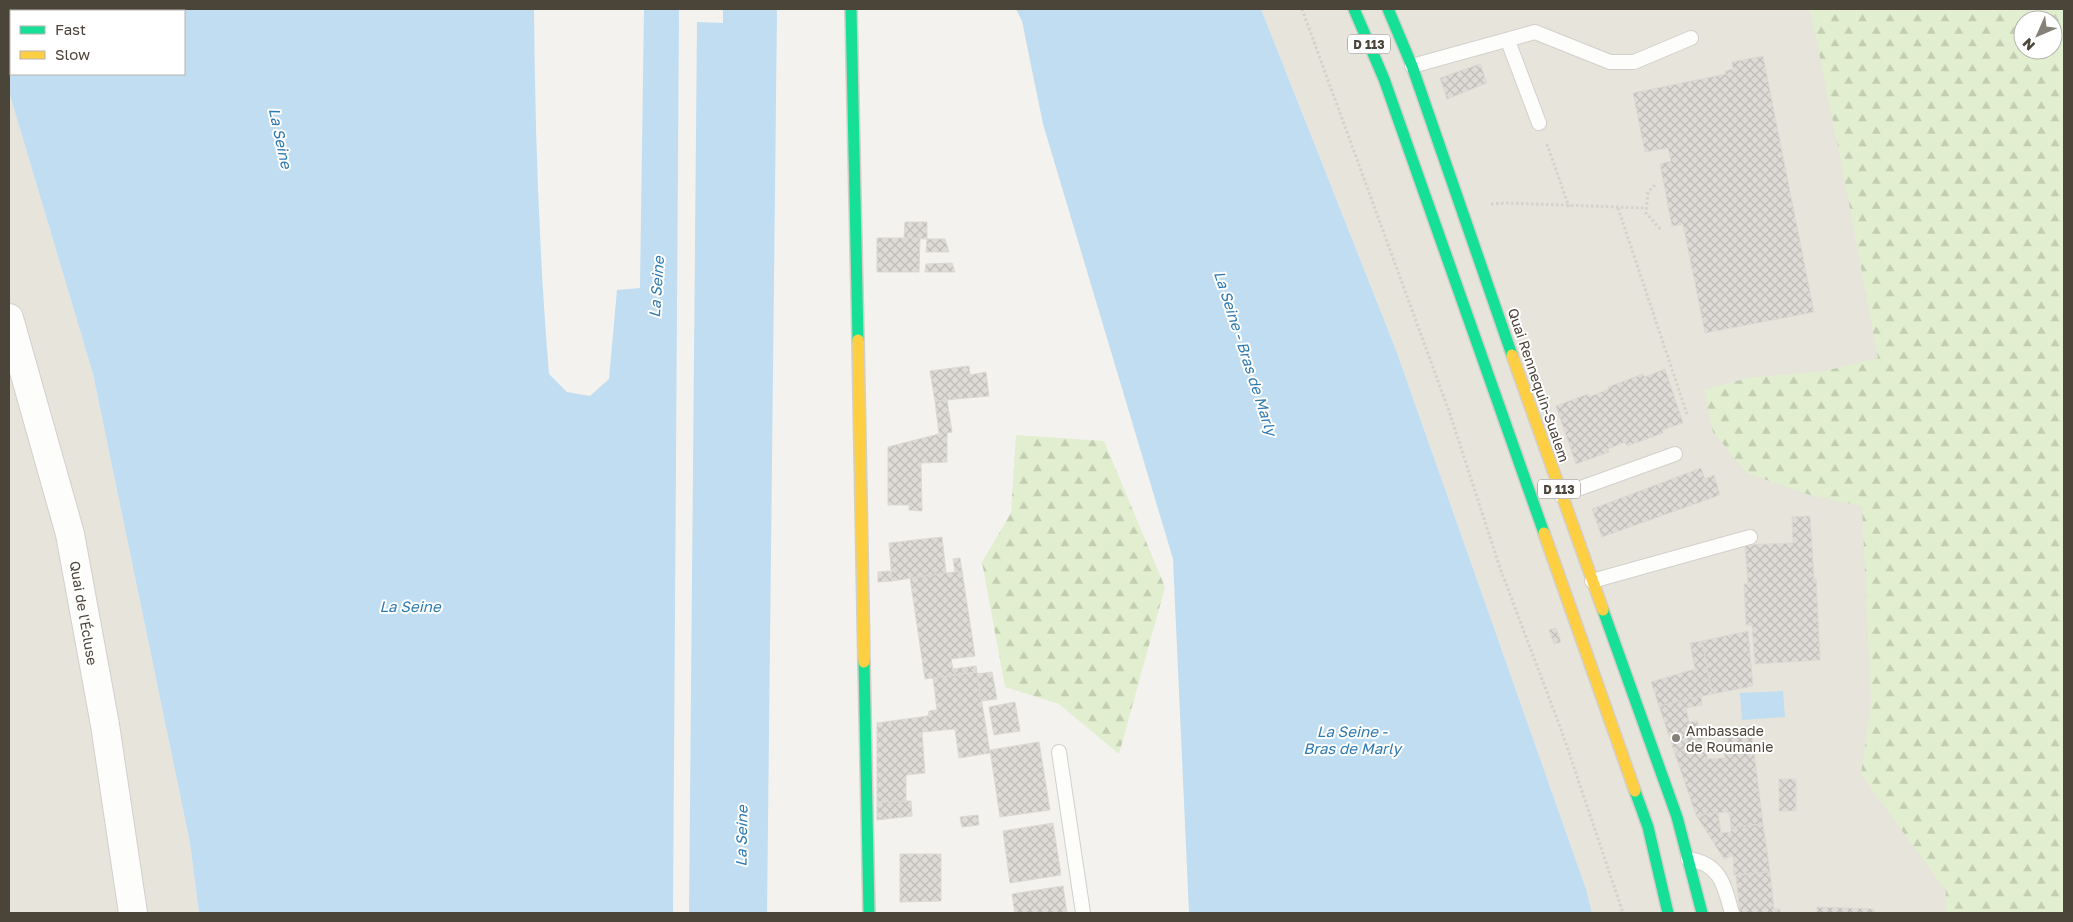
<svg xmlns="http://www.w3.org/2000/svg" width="2073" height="922" font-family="'Golos Text',sans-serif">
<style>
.residential{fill:#e7e4dc;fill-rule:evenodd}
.forest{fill:url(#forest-firs);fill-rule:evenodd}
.water{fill:#c0ddf1;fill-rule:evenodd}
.building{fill:url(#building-cross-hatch);stroke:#dcd9d4}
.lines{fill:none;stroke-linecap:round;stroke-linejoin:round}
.lane-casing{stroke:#d2d0cb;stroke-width:16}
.street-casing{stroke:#d2d0cb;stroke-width:30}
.fast-casing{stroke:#d3cfc5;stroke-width:14}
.slow-casing{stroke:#d3cfc5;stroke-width:14}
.path{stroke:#d3d2cc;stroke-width:3;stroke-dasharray:2.5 2.5;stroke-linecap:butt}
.lane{stroke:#fdfdfc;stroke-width:14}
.street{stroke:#fdfdfc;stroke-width:28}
.fast{stroke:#16e098;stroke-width:11}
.slow{stroke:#ffcf43;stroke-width:11}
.poi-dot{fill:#868178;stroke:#fff;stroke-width:2}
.labels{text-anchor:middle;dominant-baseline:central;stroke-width:4;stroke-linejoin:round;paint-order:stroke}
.shield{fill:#fff;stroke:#817c74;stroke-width:1}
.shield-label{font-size:12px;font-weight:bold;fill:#4b4439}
.street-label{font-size:14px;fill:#4b4439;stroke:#fff}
.poi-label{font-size:14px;fill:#4b4439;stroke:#fff;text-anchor:start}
.water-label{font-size:15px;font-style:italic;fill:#2e7ab2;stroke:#fff}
</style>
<defs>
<pattern id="forest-firs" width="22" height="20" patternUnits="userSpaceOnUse" patternTransform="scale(1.25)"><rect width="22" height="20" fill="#e1eecf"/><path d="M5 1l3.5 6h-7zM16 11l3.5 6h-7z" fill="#c3cdb2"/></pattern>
<pattern id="building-cross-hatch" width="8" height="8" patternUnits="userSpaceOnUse" patternTransform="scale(1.25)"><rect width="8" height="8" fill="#dedbd6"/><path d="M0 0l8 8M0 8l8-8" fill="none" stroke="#c0bdb8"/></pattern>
</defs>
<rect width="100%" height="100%" fill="#f4f2ee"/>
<g class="residential">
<path d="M1261 9H2064V913H1592L1586 889 1396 350ZM2023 20H2053V50H2023Z"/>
<polygon points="9,92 93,374 190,843 199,913 9,913"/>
</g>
<g class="forest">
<path d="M1810 9H2064V913H1945L1946 891 1861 774 1871 703 1862 506 1810 495 1747 473 1713 432 1704 390 1748 378 1825 371 1878 358 1841 161ZM2023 20H2053V50H2023Z"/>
<polygon points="1016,435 1104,441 1165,587 1119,754 1059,704 1005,687 982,562 1011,513"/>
</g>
<g class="water">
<path d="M9 9H534C535 131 539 253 549 374L567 392 590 396 609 379 617 290 640 288 644 9H679L673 913H199L190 843 93 374 9 92ZM11 11H184V74H11Z"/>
<polygon points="723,9 777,9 767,913 689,913 697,22 723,23"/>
<polygon points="1016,9 1261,9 1396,350 1586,889 1592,913 1189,913 1173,559 1043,124 1022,21"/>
<polygon points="1783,691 1785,717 1742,720 1740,693"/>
</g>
<g class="building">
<polygon points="1763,56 1814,312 1705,333 1683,224 1672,226 1660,164 1671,161 1668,148 1645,152 1633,93 1726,74 1725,71 1733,69 1732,62"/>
<polygon points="1480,64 1487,83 1447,99 1440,78"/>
<polygon points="905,222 927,222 927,239 904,238"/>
<polygon points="877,238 920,238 919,272 877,272"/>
<polygon points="927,239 945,239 949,252 926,252"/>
<polygon points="952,263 955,272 925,272 926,264"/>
<polygon points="969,366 970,375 986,372 989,396 935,401 930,371"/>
<polygon points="1665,369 1683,423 1662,430 1663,433 1627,446 1625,442 1608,449 1609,452 1576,464 1556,406 1588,394 1589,397 1609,389 1608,387 1643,374 1645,377"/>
<polygon points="947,400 952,432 947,433 947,462 921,463 922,511 909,510 909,505 888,505 888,447 939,434 935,401"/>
<polygon points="1701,468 1705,479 1714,475 1720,495 1602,537 1592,509"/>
<polygon points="1810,516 1814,579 1816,578 1820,660 1755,664 1752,625 1746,625 1744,584 1748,584 1745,545 1793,543 1792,517"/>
<polygon points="942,537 946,573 892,581 889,543"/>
<polygon points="960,558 962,571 955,572 953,559"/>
<polygon points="890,571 892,581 878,582 878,572"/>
<polygon points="962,571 975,656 951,659 953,669 976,666 977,672 925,679 910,578"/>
<polygon points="1556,628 1561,642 1554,644 1549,630"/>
<polygon points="1748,631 1753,686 1712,694 1702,641"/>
<polygon points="1702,641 1712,694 1659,706 1651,682 1695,669 1690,643"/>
<polygon points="977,672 990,753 959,758 955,729 922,732 925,773 906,775 906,801 877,802 877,723 928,716 929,711 937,710 933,678"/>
<polygon points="992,672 997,699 981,701 977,674"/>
<polygon points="1701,696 1702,705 1686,708 1689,722 1697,721 1704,738 1675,754 1659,706"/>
<polygon points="1015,702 1020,731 994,735 989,707"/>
<polygon points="1751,726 1763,824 1731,827 1729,812 1696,815 1675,754 1701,740 1708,759 1725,758 1723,728"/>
<polygon points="1039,742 1050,810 1000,817 990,750"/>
<rect x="1779" y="779" width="17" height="32"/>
<polygon points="911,801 912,816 877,820 877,802"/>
<polygon points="1718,813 1721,833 1731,832 1731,827 1763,824 1770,872 1734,875 1733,855 1724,859 1696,815"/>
<polygon points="978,815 979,825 962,827 960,817"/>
<polygon points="1053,823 1061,875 1010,883 1003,831"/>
<polygon points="900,854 941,854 941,901 900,902"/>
<polygon points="1770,872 1774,909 1780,909 1780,913 1740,913 1736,875"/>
<polygon points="1063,886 1067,913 1015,913 1012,894"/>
<polygon points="1817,907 1874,909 1874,913 1817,913"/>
</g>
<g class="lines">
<g class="lane-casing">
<g id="lane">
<polyline points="1508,41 1539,123"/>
<polyline points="1412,66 1535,32 1610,62 1634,62 1691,38"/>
<polyline points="1561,495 1675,454"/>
<polyline points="1592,581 1750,537"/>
<polyline points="1059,752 1083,913"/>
<path d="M1688 859C1721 864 1724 885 1732 913"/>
</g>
</g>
<g class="street-casing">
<polyline id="street" points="9,318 70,534 105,725 133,913"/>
</g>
<g class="fast-casing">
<g id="fast">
<polyline points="851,9 858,340"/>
<polyline points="1354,9 1384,79 1544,533"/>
<polyline points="1388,9 1412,66 1512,355"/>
<polyline points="1603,610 1677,817 1702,913"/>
<polyline points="864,662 869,913"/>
<polyline points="1635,791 1648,827 1668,913"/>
</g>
</g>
<g class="slow-casing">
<g id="slow">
<polyline points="858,340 864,662"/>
<polyline points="1512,355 1603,610"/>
<polyline points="1544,533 1635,791"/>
</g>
</g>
<g class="path">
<polyline points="1302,9 1450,414 1500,568 1562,732 1623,913"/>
<polyline points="1547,144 1569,207"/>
<polyline points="1655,185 1648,192 1646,213 1662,231"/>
<polyline points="1491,204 1506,203 1645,208"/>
<polyline points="1618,208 1687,414"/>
</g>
<use href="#lane" class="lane"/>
<use href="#street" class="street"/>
<use href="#fast" class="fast"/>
<use href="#slow" class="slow"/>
</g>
<circle class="poi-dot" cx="1676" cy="738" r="5"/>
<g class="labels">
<g class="shield">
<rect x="1348" y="34.5" width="42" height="19" rx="4"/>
<rect x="1538" y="479.5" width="42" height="19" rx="4"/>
</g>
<g class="shield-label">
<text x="1369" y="44">D 113</text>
<text x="1559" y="489">D 113</text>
</g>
<g class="street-label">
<text transform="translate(1539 385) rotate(71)">Quai Rennequin-Sualem</text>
<text transform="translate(84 613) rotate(80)">Quai de l'Écluse</text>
</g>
<g class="poi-label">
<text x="1686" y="730">Ambassade<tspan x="1686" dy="16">de Roumanie</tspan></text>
</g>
<g class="water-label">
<text transform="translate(281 138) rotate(78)">La Seine</text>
<text transform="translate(656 287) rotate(-86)">La Seine</text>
<text transform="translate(1246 353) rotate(72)">La Seine - Bras de Marly</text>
<text x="410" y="606">La Seine</text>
<text x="1352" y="731">La Seine -<tspan x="1352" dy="17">Bras de Marly</tspan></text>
<text transform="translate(741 836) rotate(-89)">La Seine</text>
</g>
</g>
<rect width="2073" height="922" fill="none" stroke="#4b4439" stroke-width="20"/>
<rect x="10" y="10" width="175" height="65" fill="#ffffff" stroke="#b7b4b0"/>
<rect x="20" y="26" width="25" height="8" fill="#16e098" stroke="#b7b4b0"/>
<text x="55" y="35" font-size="15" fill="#4b4439">Fast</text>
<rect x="20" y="51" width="25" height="8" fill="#ffcf43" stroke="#b7b4b0"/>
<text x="55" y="60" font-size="15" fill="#4b4439">Slow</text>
<g transform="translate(2038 35) rotate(225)"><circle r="24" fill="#ffffff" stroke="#b7b4b0"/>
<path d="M0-4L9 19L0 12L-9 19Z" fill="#868178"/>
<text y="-8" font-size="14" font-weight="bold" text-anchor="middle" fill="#4b4439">N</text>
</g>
</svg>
